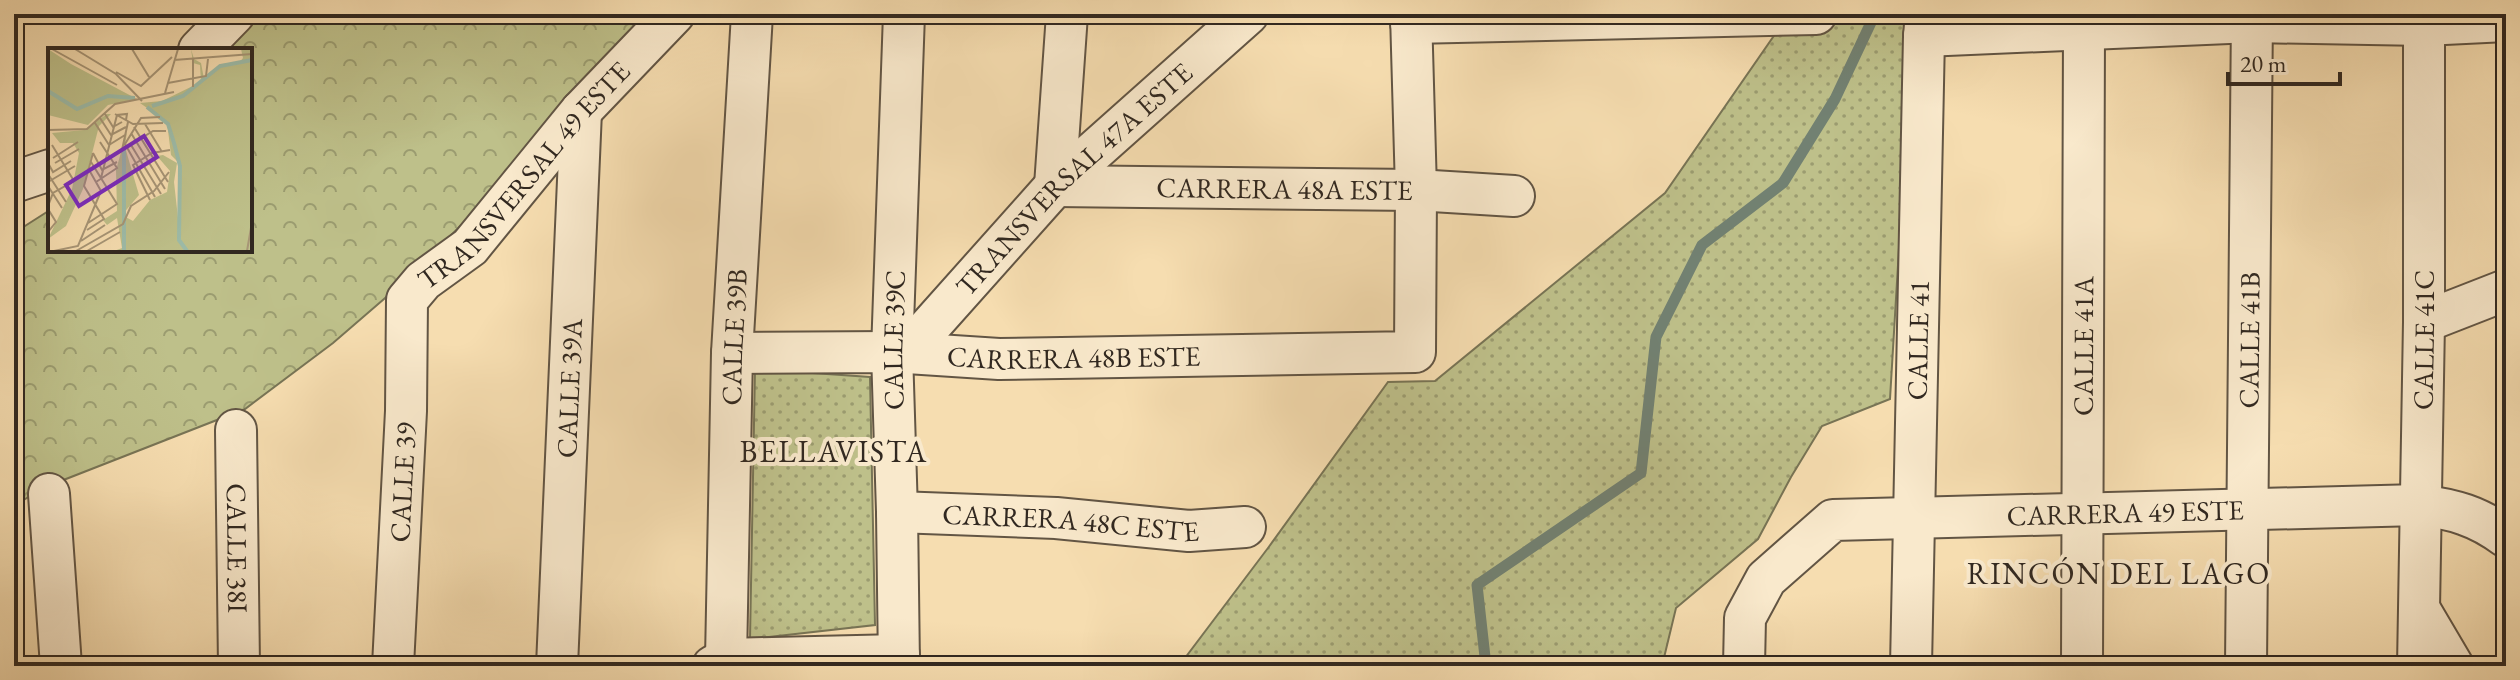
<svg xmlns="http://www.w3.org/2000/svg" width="2520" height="680" font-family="'EB Garamond',serif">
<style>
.grass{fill:url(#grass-dots);stroke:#787455;stroke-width:2}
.forest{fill:url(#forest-crowns);stroke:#787455;stroke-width:2}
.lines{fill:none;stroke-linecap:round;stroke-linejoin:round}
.stream{stroke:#728172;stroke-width:11}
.street-casing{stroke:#625544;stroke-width:44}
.street{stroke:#f9e9cc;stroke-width:40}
.labels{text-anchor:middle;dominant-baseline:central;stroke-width:8;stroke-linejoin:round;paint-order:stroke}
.street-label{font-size:28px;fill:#312820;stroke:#f9e9cc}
.neighbourhood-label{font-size:30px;letter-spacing:2px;fill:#312820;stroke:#f9e9cc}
.inset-river{fill:none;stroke:#9dbca9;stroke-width:4}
.inset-road{fill:none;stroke:#a79576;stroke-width:2}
.view{fill:#7b2cbf;fill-opacity:0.15;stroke:#7b2cbf;stroke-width:4}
.inset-edge{fill:none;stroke:#312820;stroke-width:4}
</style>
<defs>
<pattern id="grass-dots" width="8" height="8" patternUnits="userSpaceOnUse" patternTransform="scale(2)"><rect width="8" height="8" fill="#bec08a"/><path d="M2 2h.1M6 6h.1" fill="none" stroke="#9b9c70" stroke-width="1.8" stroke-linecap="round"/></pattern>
<pattern id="forest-crowns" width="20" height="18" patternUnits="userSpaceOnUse" patternTransform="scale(2)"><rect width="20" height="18" fill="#bec08a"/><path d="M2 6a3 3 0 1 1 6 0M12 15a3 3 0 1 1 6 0" fill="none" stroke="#9b9c70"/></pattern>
</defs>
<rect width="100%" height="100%" fill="#f6ddb0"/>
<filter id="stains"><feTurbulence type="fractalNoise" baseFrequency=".0025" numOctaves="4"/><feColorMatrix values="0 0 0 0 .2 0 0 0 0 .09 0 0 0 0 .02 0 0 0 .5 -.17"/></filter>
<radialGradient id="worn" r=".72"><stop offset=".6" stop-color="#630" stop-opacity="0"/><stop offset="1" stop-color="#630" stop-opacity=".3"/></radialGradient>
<g class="grass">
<polygon points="1789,14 1913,14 1890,399 1822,426 1791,477 1758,539 1676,608 1662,666 1179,666 1268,548 1388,382 1435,381 1665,193"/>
<polygon points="755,369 870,377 875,625 750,639"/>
</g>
<polygon class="forest" points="244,14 662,14 579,108 406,280 333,343 245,409 43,488 14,506 14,233 50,210 50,250 250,250 250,50 214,50"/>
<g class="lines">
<polyline class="stream" points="1486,666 1477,585 1641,473 1656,337 1702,245 1783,183 1835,99 1875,14"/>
<g class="street-casing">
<g id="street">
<path id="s1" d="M1067 14 1055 186 1416 190 1514 196"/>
<polyline points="1411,23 1816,14"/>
<polyline points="1924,36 2252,22 2424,25 2506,21"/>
<polyline points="199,50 234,14"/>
<polyline points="14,182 50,170"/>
<polyline points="2424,322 2506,290"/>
<path id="s2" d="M732 353 892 352 999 359 1415 352 1416 190 1411 14"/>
<path id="s3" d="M906 353 1055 186 1248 14"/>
<path id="s4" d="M236 430 239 666"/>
<polyline points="49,494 61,666"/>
<path id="s5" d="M897 512 1056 518 1189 531 1245 527"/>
<polyline points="2420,610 2453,666"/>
<path id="s6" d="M726 659 732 353 752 14"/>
<path id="s7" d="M393 666 406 411 407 300 423 281 470 247 581 111 674 14"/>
<path id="s8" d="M557 666 581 111"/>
<polyline points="713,666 726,659 899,655"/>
<path id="s9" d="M899 666 897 512 892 352 904 14"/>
<path id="s10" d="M1744 666 1745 618 1766 579 1833 520 2419 505C2453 509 2478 516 2506 537"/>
<path id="s11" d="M1911 666 1924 36 1926 14"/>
<path id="s12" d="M2082 666 2084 27"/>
<path id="s13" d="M2246 666 2252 14"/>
<path id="s14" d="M2418 666 2424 322V14"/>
</g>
</g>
<use href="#street" class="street"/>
</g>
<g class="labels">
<g class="street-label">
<text stroke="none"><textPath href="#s7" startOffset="538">TRANSVERSAL 49 ESTE</textPath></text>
<text stroke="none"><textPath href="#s3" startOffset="242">TRANSVERSAL 47A ESTE</textPath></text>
<text stroke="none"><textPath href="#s1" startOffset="402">CARRERA 48A ESTE</textPath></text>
<text stroke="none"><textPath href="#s6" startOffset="322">CALLE 39B</textPath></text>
<text stroke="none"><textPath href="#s9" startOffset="326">CALLE 39C</textPath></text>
<text stroke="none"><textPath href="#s11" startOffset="326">CALLE 41</textPath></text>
<text stroke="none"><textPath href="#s13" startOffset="326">CALLE 41B</textPath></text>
<text stroke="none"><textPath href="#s14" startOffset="326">CALLE 41C</textPath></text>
<text stroke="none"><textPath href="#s12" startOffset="320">CALLE 41A</textPath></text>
<text stroke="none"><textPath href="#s2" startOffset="342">CARRERA 48B ESTE</textPath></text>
<text stroke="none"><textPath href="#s8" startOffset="278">CALLE 39A</textPath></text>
<text stroke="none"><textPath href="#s7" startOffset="184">CALLE 39</textPath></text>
<text stroke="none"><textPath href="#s10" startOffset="474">CARRERA 49 ESTE</textPath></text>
<text stroke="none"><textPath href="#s5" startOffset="174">CARRERA 48C ESTE</textPath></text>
<text stroke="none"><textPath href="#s4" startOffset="118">CALLE 38I</textPath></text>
</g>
<g class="neighbourhood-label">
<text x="834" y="451">BELLAVISTA</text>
<text x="2119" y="573">RINCÓN DEL LAGO</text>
</g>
</g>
<g transform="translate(48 48)">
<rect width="204" height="204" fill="#f6ddb0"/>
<path d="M143 1 146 11 153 15 156 31 172 16 191 15 195 10 193 1H204V203H66L74 200 69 170 59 177 55 172 69 163 68 122 79 83 77 99 91 147 74 167 85 173 102 152 119 144 122 123 109 108 115 107 129 115 126 134 132 188V116L123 107 119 74 92 55 114 53 153 34 152 17 145 15Z" fill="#bec08a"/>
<path d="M59 66H63L51 78 35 141 18 178 0 191 24 141 31 105 25 95H12L4 85 36 82Z" fill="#bec08a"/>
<path d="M0 1 23 16 89 51 60 57 40 77 0 67Z" fill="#bec08a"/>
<path class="inset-river" d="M0 43 29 61 60 48 87 50M104 58 135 48 172 18 204 12M99 59 120 76 126 95 132 118 131 192 139 203M76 203V102"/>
<path class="inset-road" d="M4 1 69 37M27 1 68 26 94 53M84 1 101 29M145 11V39M126 12 204 6M68 24 93 38 124 9M120 35 158 28 160 11M117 45 130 1M57 66 65 79 74 74M67 66 85 76 115 75M52 70 63 87 78 79M47 75 61 97 77 87M97 76 114 104M86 79 120 134M0 82 39 81 67 56 126 44M83 85 117 141M92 91 105 83H118M4 97 26 133M83 97 113 146M45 105 54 122 69 114M5 110 30 94M62 110 74 102 80 74M0 115 5 124 23 113M7 115 31 101M40 120 53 143M0 126 18 154M53 130 69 67 79 66 78 72M0 134 27 118M48 134 69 120 52 94M0 138 14 160M107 149 77 96 93 70 112 69M102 152 85 117 104 105 122 102M0 158 5 145 26 133M0 161 8 174 0 184M40 175 69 156 43 114M39 182 56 171 36 138 45 105M33 193 57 177M6 203 30 198 53 143M28 203 75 176 83 158 106 143 121 124M39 203 72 184M199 203 204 174"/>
<path class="view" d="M96 88 109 109 31 158 18 137Z"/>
<rect width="204" height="204" class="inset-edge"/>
</g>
<rect width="2520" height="680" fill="none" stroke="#f6ddb0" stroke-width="48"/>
<rect x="16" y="16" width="2488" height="648" fill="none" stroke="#312820" stroke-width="4"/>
<rect x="24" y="24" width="2472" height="632" fill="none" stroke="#312820" stroke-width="2"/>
<path d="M2228 72v12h112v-12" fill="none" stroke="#312820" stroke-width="4"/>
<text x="2240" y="72" font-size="24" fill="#312820" stroke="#f9e9cc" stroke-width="6" paint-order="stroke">20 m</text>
<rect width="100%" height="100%" filter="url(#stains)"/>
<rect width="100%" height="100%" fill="url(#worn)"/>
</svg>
